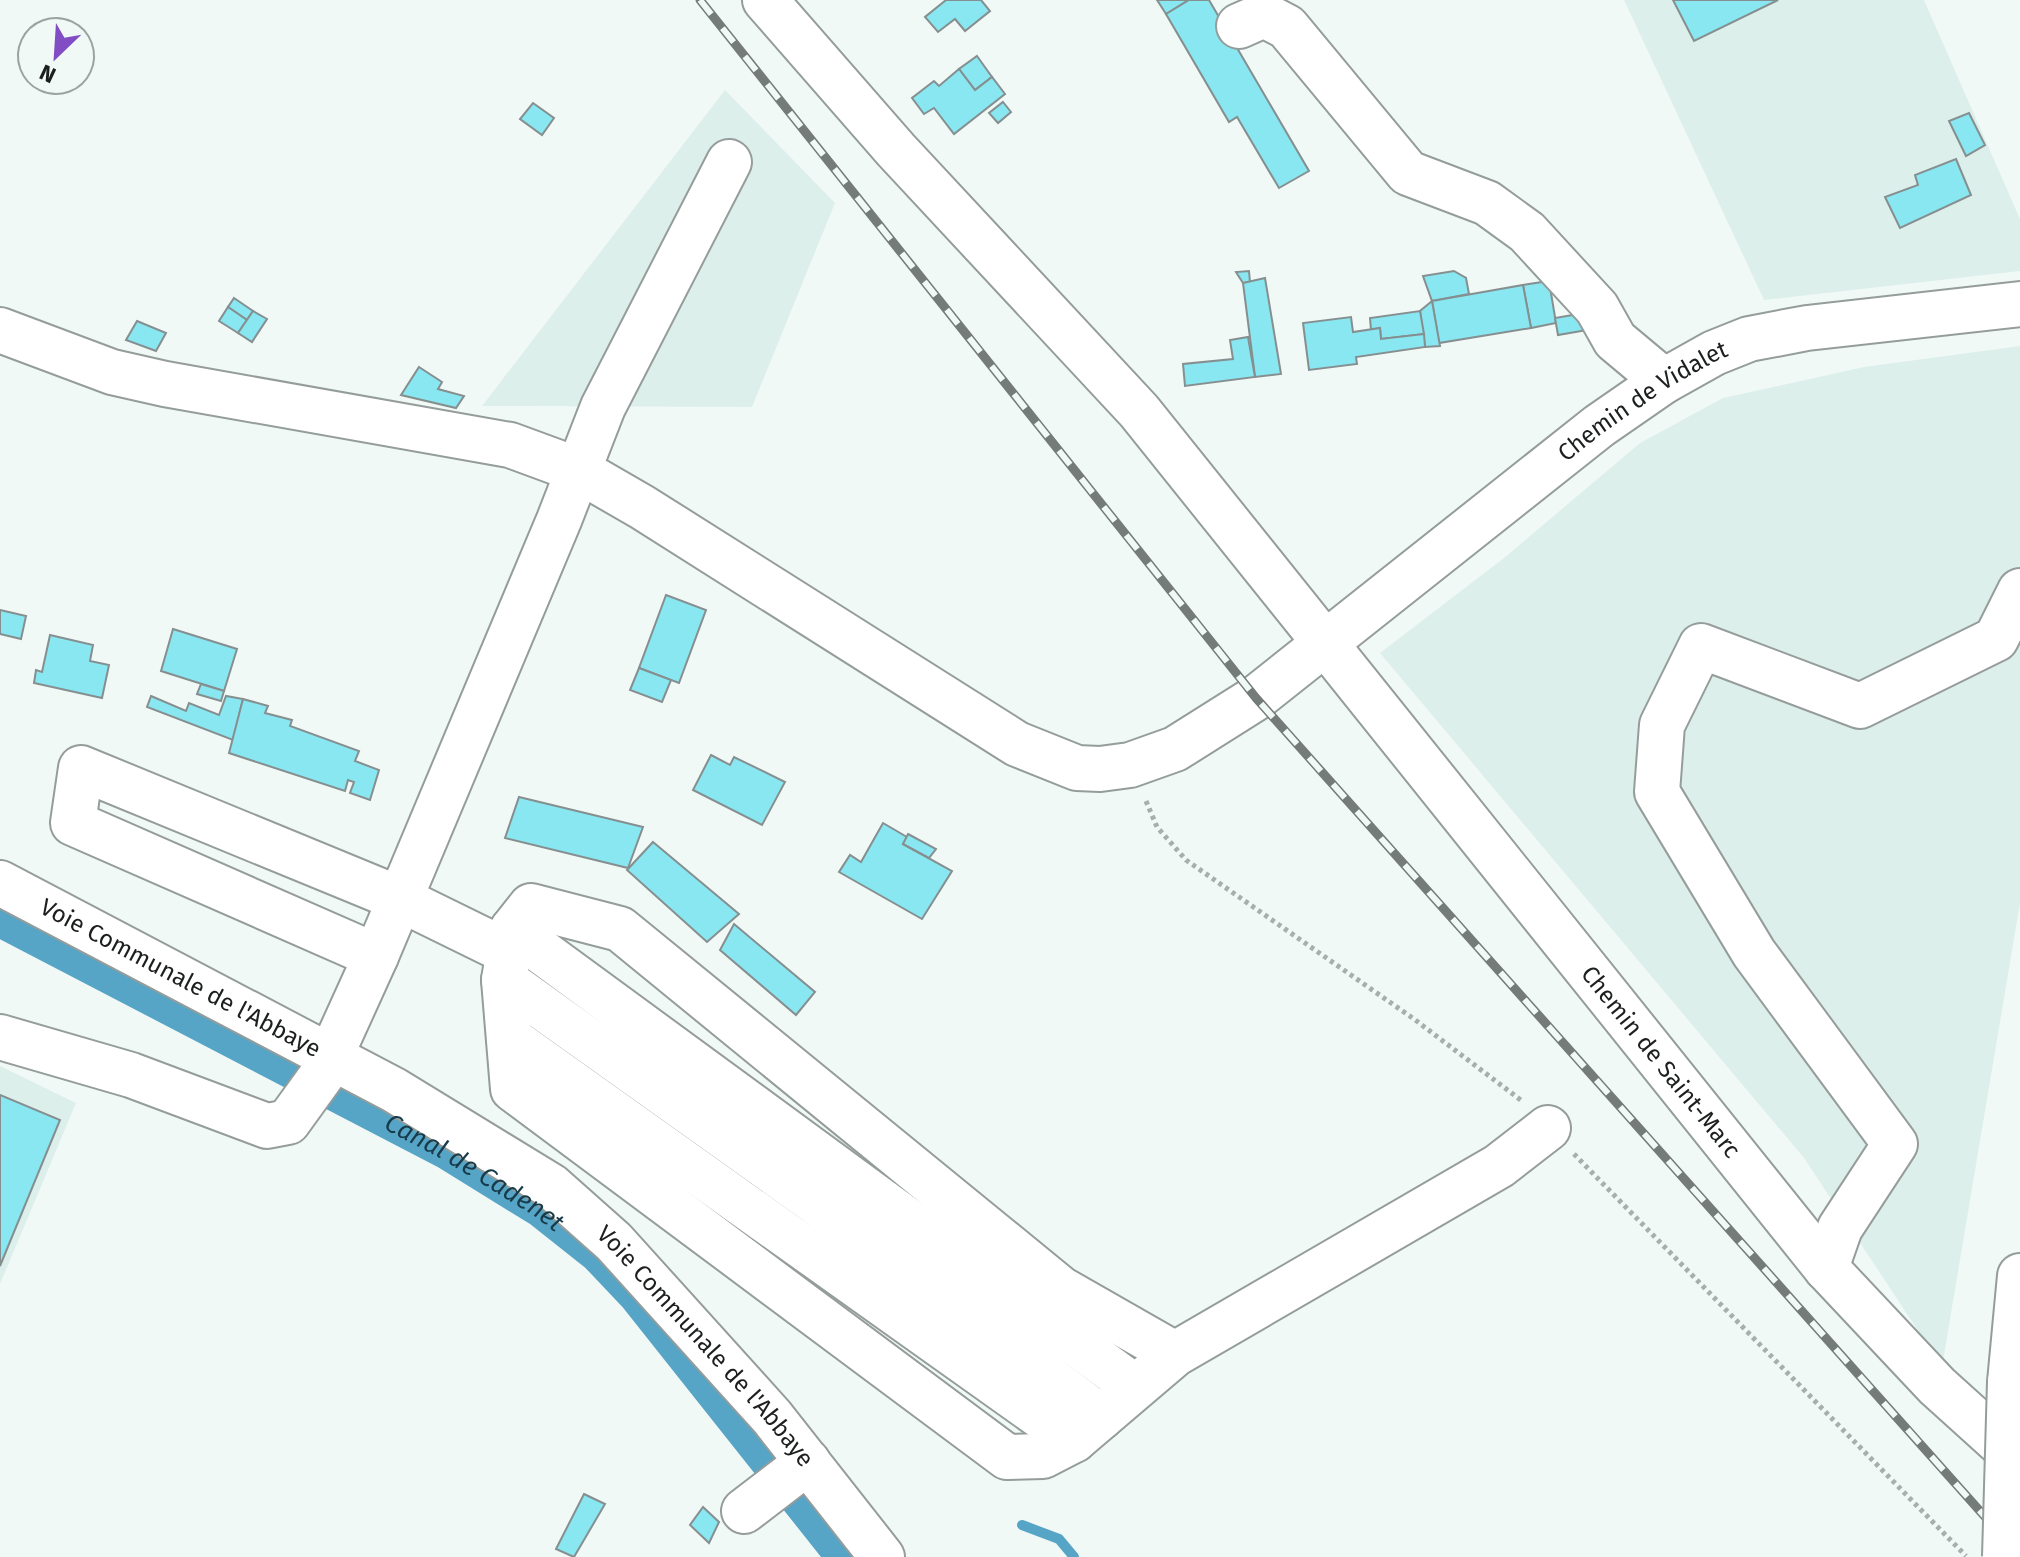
<svg xmlns="http://www.w3.org/2000/svg" width="2020" height="1557" font-family="'Fira Sans',sans-serif">
<style>
.built{fill:#ddefeb}
.lines{fill:none;stroke-linecap:round;stroke-linejoin:round}
.stream{stroke:#56a4c6;stroke-width:10}
.canal{stroke:#56a4c6;stroke-width:36}
.building{fill:#88e7f1;stroke:#868f90;stroke-width:2}
.minor-casing{stroke:#959d9b;stroke-width:48}
.major-casing{stroke:#959d9b;stroke-width:48}
.path{stroke:#a8aead;stroke-width:5;stroke-dasharray:4 4;stroke-linecap:butt}
.minor{stroke:#fff;stroke-width:44}
.major{stroke:#fff;stroke-width:44}
.rail-casing{stroke:#757b79;stroke-width:9}
.rail{stroke:#f1f9f7;stroke-width:6;stroke-dasharray:18;stroke-linecap:butt}
.major-bridge-casing{stroke:#959d9b;stroke-width:48;stroke-linecap:butt}
.major-bridge{stroke:#fff;stroke-width:44}
.labels{text-anchor:middle;dominant-baseline:central;stroke-width:8;stroke-linejoin:round;paint-order:stroke}
.street-label{font-size:24px;fill:#1c1f1e;stroke:#f1f9f7}
.water-label{font-size:26px;font-style:italic;fill:#173b4a;stroke:#f1f9f7}
</style>
<rect width="100%" height="100%" fill="#f1f9f7"/>
<g class="built">
<polygon points="1624,0 1924,0 2020,219 2020,271 1764,300"/>
<polygon points="725,90 835,203 752,407 482,406"/>
<polygon points="2020,346 2020,903 1942,1367 1804,1158 1380,653 1504,558 1640,443 1723,398 1864,367"/>
<polygon points="0,1066 76,1103 0,1284"/>
</g>
<g class="lines">
<polyline class="stream" points="1022,1525 1059,1539 1074,1557"/>
<path class="canal" id="s1" d="M0 919 446 1151 540 1209 598 1255 636 1295 844 1557"/>
</g>
<g class="building">
<polygon points="946,0 981,0 990,11 965,31 955,19 938,32 925,17"/>
<polygon points="1157,0 1189,0 1166,14"/>
<polygon points="1189,0 1209,0 1309,171 1279,188 1237,117 1229,122 1166,14"/>
<polygon points="1673,0 1778,0 1694,41"/>
<polygon points="977,56 992,77 975,90 959,69"/>
<polygon points="959,69 975,90 992,77 1005,94 954,134 934,108 924,114 912,98 934,81 939,86"/>
<polygon points="1003,102 1011,112 998,123 989,113"/>
<polygon points="533,103 554,118 542,135 520,119"/>
<polygon points="1969,113 1985,145 1966,156 1949,121"/>
<polygon points="1956,159 1971,195 1900,228 1885,197 1918,185 1915,175"/>
<polygon points="1249,271 1250,282 1243,283 1236,272"/>
<polygon points="1454,271 1466,278 1469,294 1432,301 1423,276"/>
<polygon points="1265,278 1281,374 1255,377 1243,283"/>
<polygon points="1549,281 1556,323 1531,328 1523,285"/>
<polygon points="1523,285 1531,328 1439,343 1432,301"/>
<polygon points="234,298 253,311 247,320 228,307"/>
<polygon points="1432,301 1440,346 1425,347 1420,311"/>
<polygon points="228,307 247,320 238,333 219,321"/>
<polygon points="253,311 267,319 252,342 238,333"/>
<polygon points="1420,311 1424,334 1381,339 1380,328 1371,330 1370,318"/>
<polygon points="1590,312 1593,329 1558,335 1555,318"/>
<polygon points="1351,317 1353,332 1380,328 1381,339 1424,334 1425,347 1356,357 1357,364 1309,370 1303,323"/>
<polygon points="137,321 166,333 156,351 126,340"/>
<polygon points="1248,337 1255,377 1185,386 1183,364 1233,359 1230,340"/>
<polygon points="419,367 442,382 438,389 464,396 456,408 401,395"/>
<polygon points="666,595 706,610 679,683 639,668"/>
<polygon points="0,610 26,616 21,639 0,634"/>
<polygon points="173,629 237,649 224,691 161,671"/>
<polygon points="50,635 93,645 90,661 109,665 102,698 34,683 36,670 42,672"/>
<polygon points="639,668 671,680 662,702 630,690"/>
<polygon points="201,684 224,691 221,701 197,694"/>
<polygon points="151,696 186,711 189,703 219,715 226,696 243,699 233,740 147,707"/>
<polygon points="243,699 268,706 265,713 292,720 290,726 359,751 355,761 379,770 370,800 350,793 354,782 348,780 345,791 229,753"/>
<polygon points="711,755 730,765 734,757 785,782 762,825 693,790"/>
<polygon points="519,797 643,827 628,868 505,838"/>
<polygon points="883,823 907,837 903,844 952,871 922,919 839,872 850,855 861,862"/>
<polygon points="908,834 936,849 929,858 903,844"/>
<polygon points="653,842 739,914 707,942 627,870"/>
<polygon points="734,924 815,992 796,1015 720,950"/>
<polygon points="0,1095 60,1120 0,1266"/>
<polygon points="584,1494 605,1504 574,1557 556,1549"/>
<polygon points="703,1507 719,1522 709,1543 690,1525"/>
</g>
<g class="lines">
<g class="minor-casing">
<g id="minor">
<path id="s2" d="M765 0 896 150 1139 411 1826 1268 1937 1386 2020 1461"/>
<polyline points="1239,26 1264,15 1287,27 1408,173 1487,203 1527,232 1597,308 1615,340 1664,381"/>
<path id="s3" d="M0 330 112 372 165 384 510 445 578 470 642 507 1017 744 1077 768 1100 769 1130 765 1175 749 1256 698 1599 426 1664 381 1714 353 1749 339 1807 328 2020 304"/>
<path id="s4" d="M0 883 394 1090 551 1186 614 1242 772 1417 882 1557"/>
<polyline points="512,930 1135,1387"/>
<polyline points="376,956 73,823 81,768 400,899 508,952"/>
<polyline points="504,980 807,1196 1101,1417"/>
<polyline points="0,1037 131,1075 267,1126 288,1122 322,1075 376,956 559,520 603,407 729,162"/>
<polyline points="509,1038 1074,1440"/>
<polyline points="1826,1268 1840,1228 1895,1144 1754,953 1657,792 1662,725 1701,646 1860,706 1996,639 2020,591"/>
<polyline points="1175,1354 1074,1440 1043,1456 1007,1457 513,1089 504,980 512,930 531,906 620,929 1061,1289 1175,1354 1499,1166 1548,1128"/>
<polyline points="744,1511 808,1462"/>
</g>
</g>
<g class="major-casing">
<polyline id="major" points="2010,1382 2020,1276"/>
</g>
<g class="path">
<polyline points="1146,801 1157,827 1186,860 1414,1019 1522,1101"/>
<polyline points="1574,1154 1966,1556"/>
</g>
<use href="#minor" class="minor"/>
<use href="#major" class="major"/>
<g class="rail-casing">
<polyline id="rail" points="700,0 1256,698 2020,1556"/>
</g>
<use href="#rail" class="rail"/>
<g class="major-bridge-casing">
<polyline id="major-bridge" points="2005,1557 2010,1382"/>
</g>
<use href="#major-bridge" class="major-bridge"/>
</g>
<g class="labels">
<g class="street-label">
<text stroke="none"><textPath href="#s3" startOffset="1864">Chemin de Vidalet</textPath></text>
<text stroke="none"><textPath href="#s4" startOffset="204">Voie Communale de l'Abbaye</textPath></text>
<text stroke="none"><textPath href="#s2" startOffset="1390">Chemin de Saint-Marc</textPath></text>
<text stroke="none"><textPath href="#s4" startOffset="852">Voie Communale de l'Abbaye</textPath></text>
</g>
<g class="water-label">
<text stroke="none"><textPath href="#s1" startOffset="538">Canal de Cadenet</textPath></text>
</g>
</g>
<g transform="translate(56 56) rotate(205)"><circle r="38" fill="#f1f9f7" stroke="#9ca2a0" stroke-width="2"/>
<path d="M0-6L14 30L0 20L-14 30Z" fill="#824dc4"/>
<text y="-12" font-size="22" font-weight="bold" text-anchor="middle" fill="#1c1f1e">N</text>
</g>
</svg>
